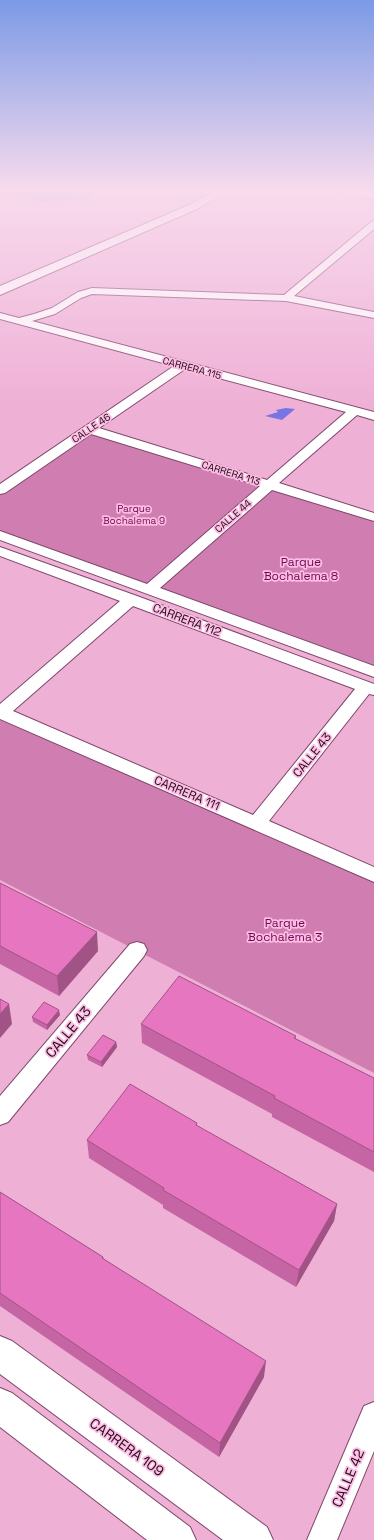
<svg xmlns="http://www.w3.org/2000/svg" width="374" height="1540" font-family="'Space Grotesk',sans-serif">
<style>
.green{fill:#d07eb1}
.water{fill:#7974e3}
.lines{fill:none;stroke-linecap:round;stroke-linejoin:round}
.minor-casing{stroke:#7e476a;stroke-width:2}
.secondary-casing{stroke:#7e476a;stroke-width:2}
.minor{fill:#fff;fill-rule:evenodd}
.secondary{fill:#fff;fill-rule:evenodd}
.wall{fill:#c665a4}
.shaded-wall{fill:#a15386}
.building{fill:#e676bf;stroke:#a15386}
.labels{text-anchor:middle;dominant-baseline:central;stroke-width:3.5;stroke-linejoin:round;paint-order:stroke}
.far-street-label{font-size:10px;fill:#210b1a;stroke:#fdbde3}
.far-park-label{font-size:10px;fill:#710756;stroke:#fdbde3}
.park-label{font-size:12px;fill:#710756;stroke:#fdbde3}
.street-label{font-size:12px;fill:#210b1a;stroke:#fdbde3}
.near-street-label{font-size:14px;fill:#210b1a;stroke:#fdbde3}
</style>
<rect width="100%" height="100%" fill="#efb0d6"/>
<g class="green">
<polygon points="89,429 374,517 374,672 0,535 0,490"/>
<polygon points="0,712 374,875 374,1073 0,880"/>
</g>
<g class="water">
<polygon points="0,189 93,189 89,198 38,202 24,196 3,196 0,198"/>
<polygon points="286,408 295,409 282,420 265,416 278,412 276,410"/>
</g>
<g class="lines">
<g class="minor-casing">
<g id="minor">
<polygon points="330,189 351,189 374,193 374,199 334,192"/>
<path d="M374 221V229L294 296 374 312V318L286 301 92 294 81 298 55 314 32 321 374 412V420L357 415 279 483 374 513V521L272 490 160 588 374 666V677L0 540V531L147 584 260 486 91 434 5 493 0 494V484L174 366 0 319V313L19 318 34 314 52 308 78 292 92 288 284 295 371 222ZM185 369 346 412 267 480 99 428Z"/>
<path d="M0 547 137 596 374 684V695L369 694 269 821 374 867V882L0 719V704L120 601 0 556ZM133 606 355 689 253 815 13 711Z"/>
<polygon points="137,942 144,944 147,950 144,956 8,1122 0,1125 0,1096 130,944"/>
<polygon points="374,1402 374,1451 337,1540 307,1540 364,1406"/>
</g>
</g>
<g class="secondary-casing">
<g id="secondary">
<polygon points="218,189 231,189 197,209 0,295 0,286 189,205"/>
<polygon points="0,1336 12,1341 267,1527 273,1540 223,1540 0,1374"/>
<polygon points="0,1388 12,1393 190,1527 196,1540 147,1540 0,1427"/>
</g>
</g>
<use href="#minor" class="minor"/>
<use href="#secondary" class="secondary"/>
</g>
<g class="wall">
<polygon points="0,883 98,951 59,996 0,964"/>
<polygon points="60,1015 47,1030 33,1022 32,1017"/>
<polygon points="141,1024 296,1036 296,1039 374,1078 374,1172 272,1117 272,1114 142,1043"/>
<polygon points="116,1042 117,1047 102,1067 88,1060 87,1055"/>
<polygon points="197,1123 197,1126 337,1204 334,1221 296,1287 163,1208 163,1205 89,1158 87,1140"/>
<polygon points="0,1192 103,1257 104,1259 264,1377 219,1457 0,1306"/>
</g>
<g class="shaded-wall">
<polygon points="97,932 98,951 59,996 57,976"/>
<polygon points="9,1004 12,1024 0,1038 0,1014"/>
<polygon points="59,1010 60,1015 47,1030 47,1025"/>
<polygon points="116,1042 117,1047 102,1067 101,1062"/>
<polygon points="337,1204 334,1221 296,1287 299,1270"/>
<polygon points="266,1361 264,1377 219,1457 220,1443"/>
</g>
<g class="building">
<polygon points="0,883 97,932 57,976 0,946"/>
<polygon points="179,976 296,1036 294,1038 374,1078 374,1152 274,1098 275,1096 141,1024"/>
<polygon points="0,999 9,1004 0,1014"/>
<polygon points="44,1002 59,1010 47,1025 32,1017"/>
<polygon points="103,1035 116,1042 101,1062 87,1055"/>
<polygon points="130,1084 197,1123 196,1125 337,1204 299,1270 163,1190 164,1188 87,1140"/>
<polygon points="0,1192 103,1257 102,1258 266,1361 220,1443 0,1293"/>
</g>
<linearGradient id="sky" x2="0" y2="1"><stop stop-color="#7b9ae6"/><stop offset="0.47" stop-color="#f8dbed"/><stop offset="1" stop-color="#f8dbed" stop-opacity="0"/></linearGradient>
<rect width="374" height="405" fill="url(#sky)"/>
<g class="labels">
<g class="far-street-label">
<text transform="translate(192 368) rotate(15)">CARRERA 115</text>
<text transform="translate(91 428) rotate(-34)">CALLE 46</text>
<text transform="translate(231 473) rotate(17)">CARRERA 113</text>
<text transform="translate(233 516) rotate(-41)">CALLE 44</text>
</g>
<g class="far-park-label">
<text x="134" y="508">Parque<tspan x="134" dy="12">Bochalema 9</tspan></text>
</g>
<g class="park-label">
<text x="301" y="562">Parque<tspan x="301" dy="14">Bochalema 8</tspan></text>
<text x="285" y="923">Parque<tspan x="285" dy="14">Bochalema 3</tspan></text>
</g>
<g class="street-label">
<text transform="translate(187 620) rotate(21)">CARRERA 112</text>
<text transform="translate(312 755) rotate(-51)">CALLE 43</text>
<text transform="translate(187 793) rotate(23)">CARRERA 111</text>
</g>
<g class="near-street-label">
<text transform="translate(68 1032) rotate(-50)">CALLE 43</text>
<text transform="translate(127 1447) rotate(36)">CARRERA 109</text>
<text transform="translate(348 1478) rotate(-67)">CALLE 42</text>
</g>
</g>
</svg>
